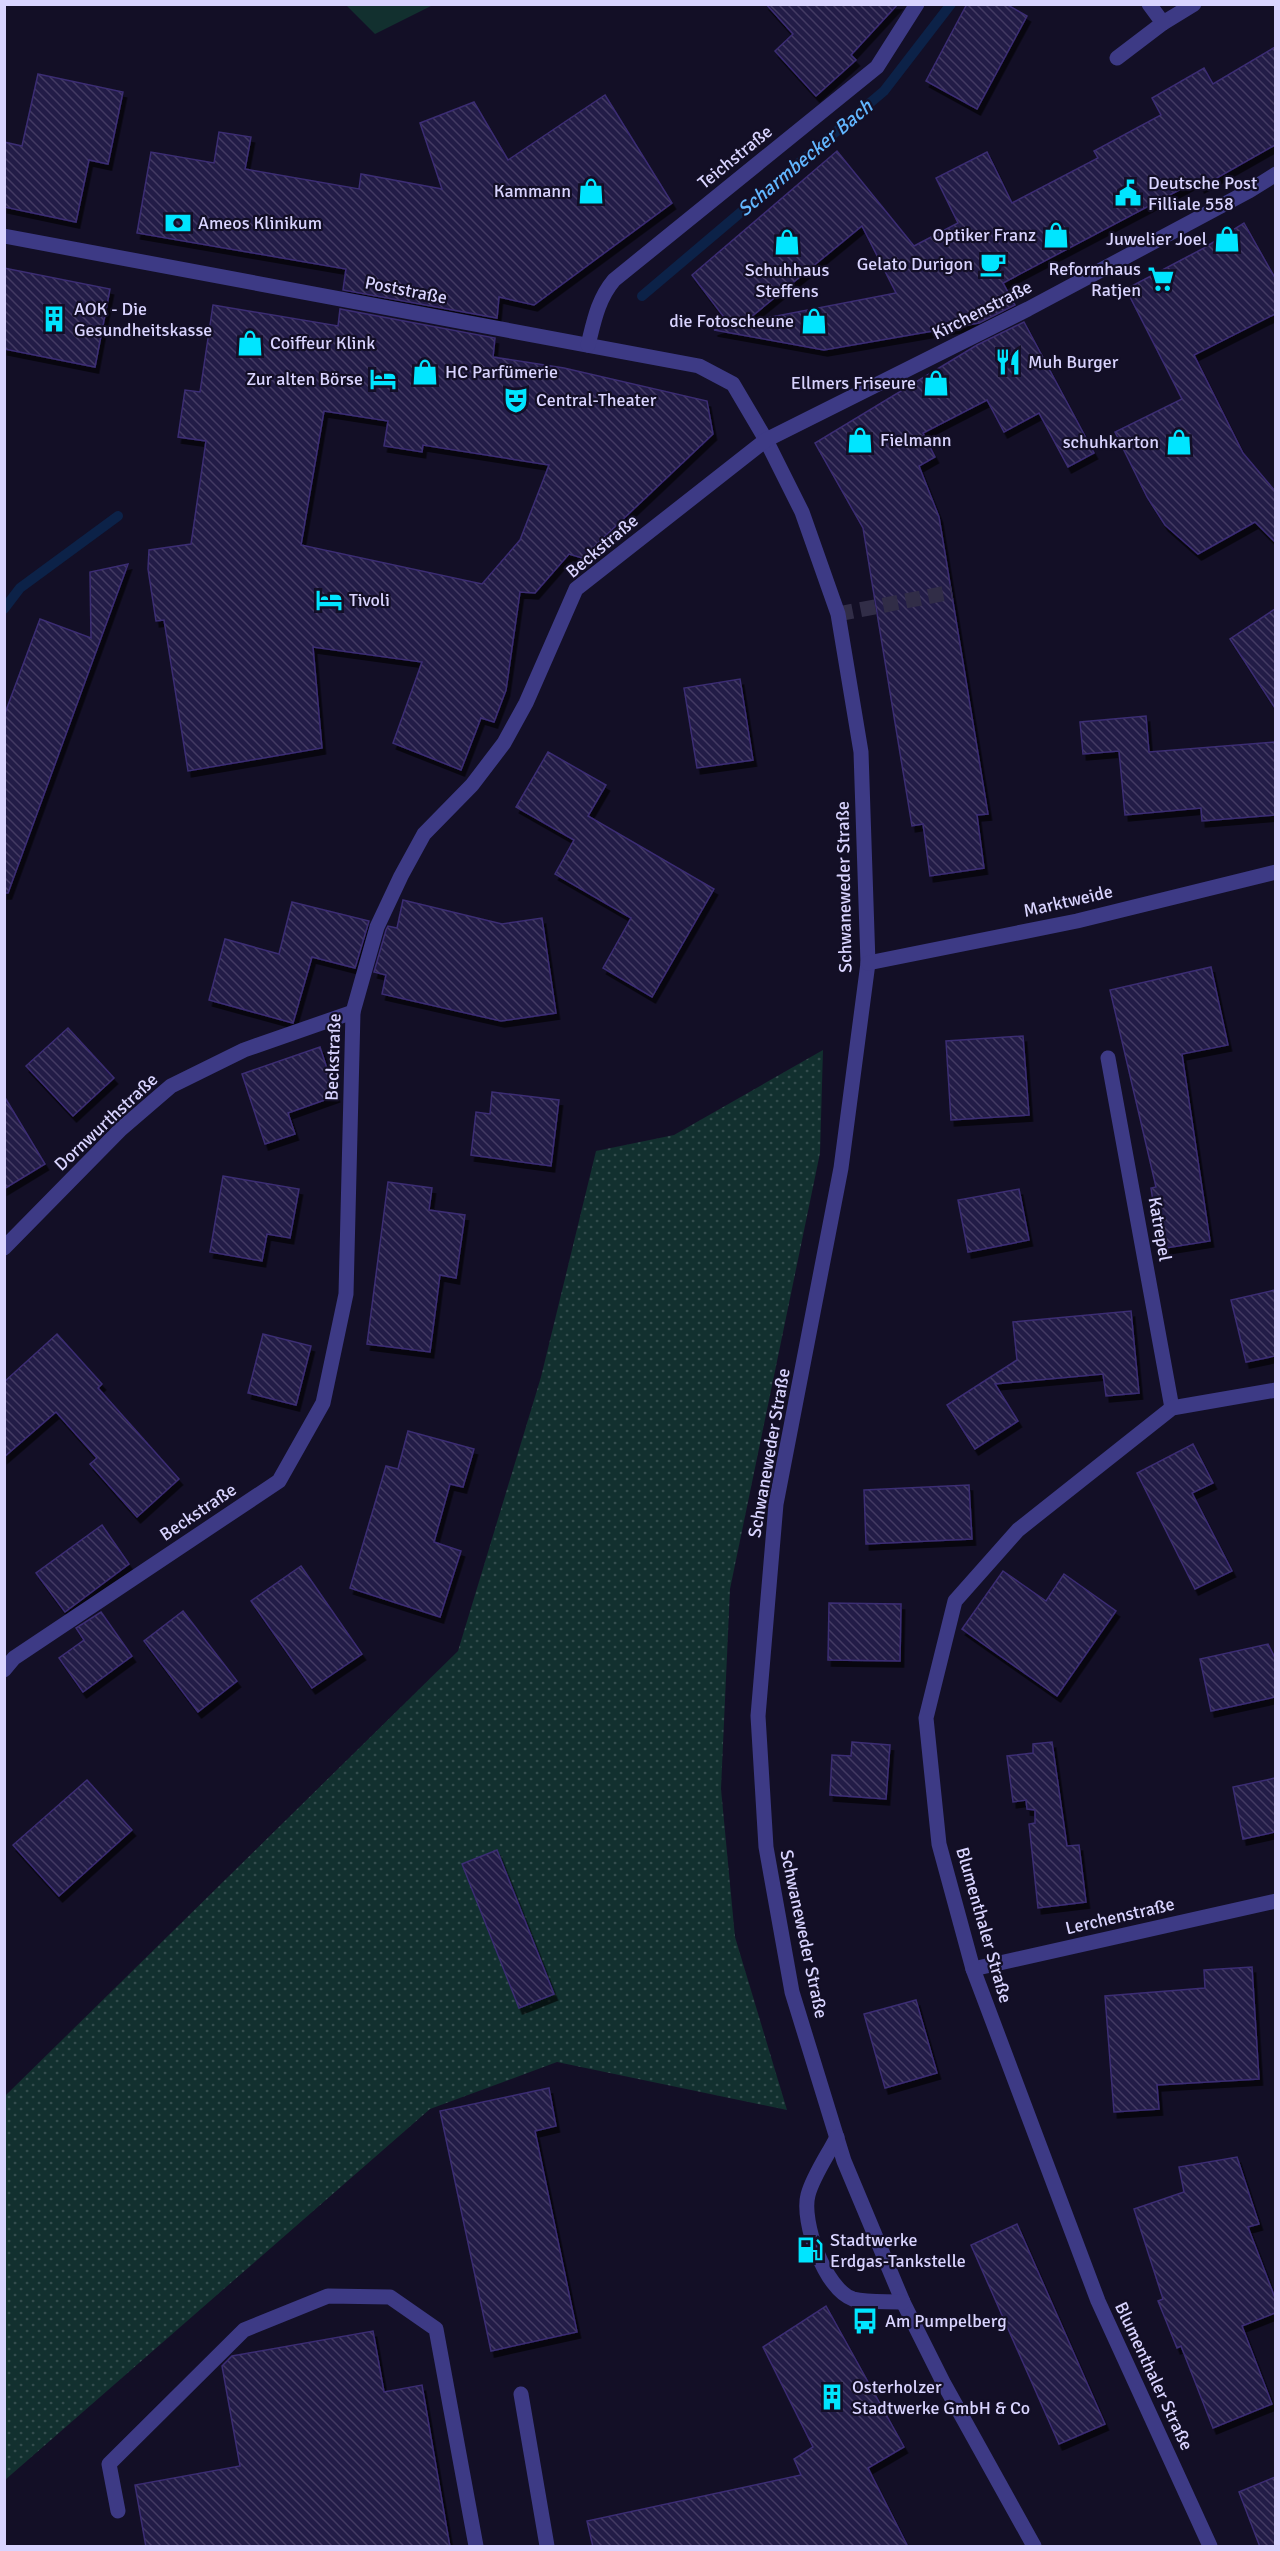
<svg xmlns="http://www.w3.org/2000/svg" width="1280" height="2551" font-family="Signika,sans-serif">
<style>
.grass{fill:url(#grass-dots)}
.green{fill:#12302f}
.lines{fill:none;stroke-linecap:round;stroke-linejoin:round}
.stream{stroke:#0c2248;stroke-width:10}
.building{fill:url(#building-back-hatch);stroke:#3b2d73;stroke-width:1.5;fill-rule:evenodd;filter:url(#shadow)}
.minor-tunnel{stroke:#312d47;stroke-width:15;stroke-dasharray:15 8;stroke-linecap:butt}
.minor{stroke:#3d3a85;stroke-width:15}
.labels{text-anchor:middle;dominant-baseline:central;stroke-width:4.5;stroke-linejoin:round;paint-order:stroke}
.street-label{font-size:18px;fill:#d9d4ff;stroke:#130f26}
.poi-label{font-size:18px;fill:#d9d4ff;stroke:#130f26;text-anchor:start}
.water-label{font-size:20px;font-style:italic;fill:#62b6ff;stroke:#130f26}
</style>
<defs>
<pattern id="grass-dots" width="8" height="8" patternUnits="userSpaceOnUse" patternTransform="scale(1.5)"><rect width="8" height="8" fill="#12302f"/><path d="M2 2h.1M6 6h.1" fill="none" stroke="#344d4e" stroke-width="1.8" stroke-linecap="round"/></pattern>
<pattern id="building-back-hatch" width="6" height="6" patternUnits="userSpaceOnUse" patternTransform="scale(1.5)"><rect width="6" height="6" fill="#241b47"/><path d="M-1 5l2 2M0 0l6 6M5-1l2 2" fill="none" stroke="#433b63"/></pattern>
<filter id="shadow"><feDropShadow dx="3.5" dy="6" stdDeviation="0" flood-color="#0009"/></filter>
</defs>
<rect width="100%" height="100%" fill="#130f26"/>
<polygon class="grass" points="823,1050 820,1153 730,1589 721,1789 735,1937 787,2110 557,2062 430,2109 5,2480 5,2096 458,1651 541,1377 596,1151 674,1135"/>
<polygon class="green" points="346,5 433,5 375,34"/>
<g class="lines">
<g class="stream">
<polyline points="642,296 884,91 951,4"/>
<polyline points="4,609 20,588 118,516"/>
</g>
</g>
<g class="building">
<polygon points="766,4 898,4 851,55 856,60 816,96 775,51 793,34"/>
<polygon points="967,4 1006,4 1027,16 977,109 926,81"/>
<path d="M1275 47V145L1201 187 1198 180 1003 283 1015 305 979 323 824 350 714 330 730 325 692 275 837 151 914 246 958 223 936 178 987 152 1012 203 1098 158 1094 151 1161 115 1152 98 1204 68 1213 84ZM862 226 896 293 745 322Z"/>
<polygon points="38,74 123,92 108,164 89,160 76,222 4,207 4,142 22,146"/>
<polygon points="605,95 672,203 534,305 499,297 497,318 343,290 346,269 137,233 151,152 214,163 219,132 251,137 245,169 359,189 361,174 442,189 420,123 474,102 508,160"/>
<polygon points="1244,223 1275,278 1275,314 1194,355 1243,453 1275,491 1275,542 1255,522 1198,554 1165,525 1147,497 1115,432 1182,399 1126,289 1204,248"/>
<polygon points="4,268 110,289 95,367 4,349"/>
<path d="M213 305 338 326 340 309 495 338 493 357 564 368 707 401 713 434 582 558 569 554 535 593 520 592 506 690 494 722 481 718 461 770 393 743 422 662 313 647 322 748 188 771 164 620 156 621 148 569 149 550 191 544 206 441 178 437 185 390 200 392ZM324 411 388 421 384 446 422 452 423 445 549 465 520 540 482 584 301 545Z"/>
<polygon points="1024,322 1094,453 1068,467 1039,413 1004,432 987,400 923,433 935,457 919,466 939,517 988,814 977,815 984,868 930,876 923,824 912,826 863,528 815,443 977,345"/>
<polygon points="128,564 8,893 4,893 4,716 40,619 91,638 90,572"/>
<polygon points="1275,609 1275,708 1230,639"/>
<polygon points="740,679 753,760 697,768 684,688"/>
<polygon points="1146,716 1149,752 1275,742 1275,815 1202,821 1201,808 1125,815 1119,751 1083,754 1080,722"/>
<polygon points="548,752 606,785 588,816 714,889 652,997 603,968 631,918 555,874 574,840 516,807"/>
<polygon points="403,900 502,924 542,918 556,1013 501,1021 382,994 386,975 374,972 386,930 388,926 397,928"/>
<polygon points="292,902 369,921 355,968 312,957 293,1023 209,1000 225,939 279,954"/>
<polygon points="1211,967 1228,1045 1182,1054 1210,1241 1160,1249 1151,1188 1156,1187 1110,990"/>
<polygon points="68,1028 114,1078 73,1116 26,1066"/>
<polygon points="1023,1036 1029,1115 951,1120 946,1041"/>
<polygon points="320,1047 336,1096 288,1113 295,1134 265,1144 242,1074"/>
<polygon points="492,1092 559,1100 551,1166 471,1155 476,1112 490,1114"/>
<polygon points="4,1096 45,1164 4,1189"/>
<polygon points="223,1176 299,1189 290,1238 267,1234 262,1261 210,1252"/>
<polygon points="388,1182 432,1188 429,1210 465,1215 456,1278 440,1275 430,1352 367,1344"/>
<polygon points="1019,1189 1029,1240 968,1252 958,1200"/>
<polygon points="1275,1290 1275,1356 1246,1362 1231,1300"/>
<polygon points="1131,1311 1139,1393 1106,1396 1103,1374 995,1384 1018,1421 975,1449 947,1405 1017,1360 1013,1322"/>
<polygon points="57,1334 102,1384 98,1388 179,1479 137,1517 90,1464 97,1458 56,1412 4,1457 4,1382"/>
<polygon points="263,1334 311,1346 296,1405 248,1393"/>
<polygon points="408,1431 474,1449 463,1487 450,1484 434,1542 461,1551 440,1617 350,1588 386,1466 398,1469"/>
<polygon points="1193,1444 1213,1483 1192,1493 1232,1571 1195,1589 1137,1473"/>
<polygon points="969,1485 972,1539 866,1544 864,1490"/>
<polygon points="102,1525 129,1564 65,1612 36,1573"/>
<polygon points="301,1566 362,1654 312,1688 251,1601"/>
<polygon points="1003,1571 1046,1601 1064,1574 1116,1611 1057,1696 962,1629"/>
<polygon points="829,1603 901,1604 900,1661 828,1660"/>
<polygon points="183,1611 237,1681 198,1712 144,1641"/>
<polygon points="101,1612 132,1656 83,1692 59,1658 84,1640 76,1628"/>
<polygon points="1268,1644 1275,1658 1275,1697 1211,1711 1200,1659"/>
<polygon points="852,1742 890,1745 886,1799 830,1795 832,1755 851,1756"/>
<polygon points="1052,1742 1067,1846 1079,1845 1086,1902 1038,1908 1029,1824 1035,1823 1035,1810 1027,1809 1026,1800 1013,1802 1007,1756 1033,1753 1033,1744"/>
<polygon points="1275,1778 1275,1832 1243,1839 1233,1787"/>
<polygon points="87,1780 132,1830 59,1896 13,1845"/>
<polygon points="497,1850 554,1994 519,2008 462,1864"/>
<polygon points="1252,1967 1259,2079 1157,2085 1159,2109 1114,2112 1105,1996 1205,1988 1204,1970"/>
<polygon points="916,2000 937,2073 885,2088 864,2014"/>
<polygon points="549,2088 556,2126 535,2131 577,2332 491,2351 440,2111"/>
<polygon points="1237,2157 1259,2224 1248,2227 1275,2298 1275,2313 1242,2326 1272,2404 1213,2428 1181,2346 1177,2348 1158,2301 1163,2299 1134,2209 1184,2192 1179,2167"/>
<polygon points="1017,2224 1105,2424 1059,2444 971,2245"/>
<polygon points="826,2306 904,2447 868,2468 908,2547 593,2547 587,2521 801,2475 794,2459 813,2447 763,2347"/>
<polygon points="373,2331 384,2392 422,2385 450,2547 146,2547 135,2485 240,2466 222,2366 232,2356"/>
<polygon points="1275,2477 1275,2547 1260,2547 1239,2492"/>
</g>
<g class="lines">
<polyline class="minor-tunnel" points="838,614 952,592"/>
<g class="minor">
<polyline points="1163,23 1194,4"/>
<polyline points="1117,58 1163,23 1149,4"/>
<polyline points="4,236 699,366 733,384 766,440 802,512 838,614 861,752 868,963 841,1168 776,1504 758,1716 766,1847 792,1992 844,2161 903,2302 944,2384 1034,2546"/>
<path d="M588 345C594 321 598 299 614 280L877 67 917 4"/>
<polyline points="868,963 1077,921 1276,872"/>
<polyline points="1108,1058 1172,1408"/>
<polyline points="4,1248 121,1129 171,1086 244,1050 353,1012"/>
<polyline points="4,1670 14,1658 279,1481 323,1403 346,1294 353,1012 377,927 401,876 424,834 472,785 504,743 526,703 576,589 766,440 1028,309 1249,191 1276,174"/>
<polyline points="973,1969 1276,1901"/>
<path d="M837 2137C828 2155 813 2176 808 2195 801 2221 825 2290 853 2299 868 2303 888 2301 903 2302"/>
<polyline points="521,2394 547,2546"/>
<polyline points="118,2511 109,2464 244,2330 328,2296 390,2297 436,2329 476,2546"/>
<polyline points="1210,2546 1098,2301 973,1969 939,1844 926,1718 955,1601 1018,1530 1172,1408 1276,1390"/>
</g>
</g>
<defs>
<g id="shop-bare" transform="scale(2.07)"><path d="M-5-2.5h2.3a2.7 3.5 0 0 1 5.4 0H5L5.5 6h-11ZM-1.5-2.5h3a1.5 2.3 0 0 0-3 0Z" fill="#00e5ff" stroke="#130f26" stroke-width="2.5" paint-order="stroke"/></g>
<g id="civic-bare" transform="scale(2.07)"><path d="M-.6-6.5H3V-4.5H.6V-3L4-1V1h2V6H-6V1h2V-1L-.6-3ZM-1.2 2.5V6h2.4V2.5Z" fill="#00e5ff" stroke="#130f26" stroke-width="2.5" paint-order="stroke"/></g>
<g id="bank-bare" transform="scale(2.07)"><path d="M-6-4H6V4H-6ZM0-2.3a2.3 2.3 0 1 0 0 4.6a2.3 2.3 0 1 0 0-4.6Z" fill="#00e5ff" stroke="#130f26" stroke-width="2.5" paint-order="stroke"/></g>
<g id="cafe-bare" transform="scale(2.07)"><path d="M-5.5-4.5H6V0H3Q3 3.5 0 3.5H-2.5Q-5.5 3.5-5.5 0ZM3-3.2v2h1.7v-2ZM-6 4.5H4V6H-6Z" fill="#00e5ff" stroke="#130f26" stroke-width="2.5" paint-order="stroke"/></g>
<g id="supermarket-bare" transform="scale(2.07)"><path d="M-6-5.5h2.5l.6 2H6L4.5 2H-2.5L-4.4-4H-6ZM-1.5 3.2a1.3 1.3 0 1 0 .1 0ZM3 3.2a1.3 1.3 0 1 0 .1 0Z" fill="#00e5ff" stroke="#130f26" stroke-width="2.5" paint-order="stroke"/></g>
<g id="building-bare" transform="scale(2.07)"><path d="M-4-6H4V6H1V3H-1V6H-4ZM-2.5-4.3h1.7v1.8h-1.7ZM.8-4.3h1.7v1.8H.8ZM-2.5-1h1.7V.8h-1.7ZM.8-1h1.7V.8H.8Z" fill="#00e5ff" stroke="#130f26" stroke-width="2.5" paint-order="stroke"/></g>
<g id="restaurant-bare" transform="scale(2.07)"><path d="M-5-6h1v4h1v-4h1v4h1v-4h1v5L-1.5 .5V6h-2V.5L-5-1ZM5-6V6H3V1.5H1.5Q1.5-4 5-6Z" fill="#00e5ff" stroke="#130f26" stroke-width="2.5" paint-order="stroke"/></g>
<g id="hotel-bare" transform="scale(2.07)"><path d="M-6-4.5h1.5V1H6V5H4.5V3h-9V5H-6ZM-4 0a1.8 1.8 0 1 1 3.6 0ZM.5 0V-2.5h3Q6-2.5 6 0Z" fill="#00e5ff" stroke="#130f26" stroke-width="2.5" paint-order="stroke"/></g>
<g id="theatre-bare" transform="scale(2.07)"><path d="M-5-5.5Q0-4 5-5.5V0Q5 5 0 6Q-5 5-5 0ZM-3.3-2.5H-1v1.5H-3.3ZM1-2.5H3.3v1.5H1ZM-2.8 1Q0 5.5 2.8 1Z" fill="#00e5ff" stroke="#130f26" stroke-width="2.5" paint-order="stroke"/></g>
<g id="fuel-bare" transform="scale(2.07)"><path d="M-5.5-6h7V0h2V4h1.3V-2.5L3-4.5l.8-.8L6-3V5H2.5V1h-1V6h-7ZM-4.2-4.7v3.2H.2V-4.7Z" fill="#00e5ff" stroke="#130f26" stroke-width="2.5" paint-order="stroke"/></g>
<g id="bus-bare" transform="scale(2.07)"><path d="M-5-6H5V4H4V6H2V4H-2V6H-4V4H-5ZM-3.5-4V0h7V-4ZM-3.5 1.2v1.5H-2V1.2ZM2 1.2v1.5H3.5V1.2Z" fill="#00e5ff" stroke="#130f26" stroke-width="2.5" paint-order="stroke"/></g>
</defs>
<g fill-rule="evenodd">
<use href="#shop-bare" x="591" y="191"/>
<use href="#civic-bare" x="1128" y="193"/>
<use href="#bank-bare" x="178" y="223"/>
<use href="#shop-bare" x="1056" y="235"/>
<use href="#shop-bare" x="1227" y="239"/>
<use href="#shop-bare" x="787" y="242"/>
<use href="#cafe-bare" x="993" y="264"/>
<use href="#supermarket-bare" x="1161" y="279"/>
<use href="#building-bare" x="54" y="319"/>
<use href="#shop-bare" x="814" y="321"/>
<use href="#shop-bare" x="250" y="343"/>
<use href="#restaurant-bare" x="1008" y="362"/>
<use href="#shop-bare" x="425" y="372"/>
<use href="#hotel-bare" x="383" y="379"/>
<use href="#shop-bare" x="936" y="383"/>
<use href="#theatre-bare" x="516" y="400"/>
<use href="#shop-bare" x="860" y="440"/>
<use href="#shop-bare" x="1179" y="442"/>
<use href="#hotel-bare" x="329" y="600"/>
<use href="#fuel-bare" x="810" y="2250"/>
<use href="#bus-bare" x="865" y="2321"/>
<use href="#building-bare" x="832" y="2397"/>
</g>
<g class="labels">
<g class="street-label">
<text transform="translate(735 157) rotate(-39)">Teichstraße</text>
<text transform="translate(406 290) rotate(11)">Poststraße</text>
<text transform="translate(982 310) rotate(-27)">Kirchenstraße</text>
<text transform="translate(602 546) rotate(-40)">Beckstraße</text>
<text transform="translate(844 887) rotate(-91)">Schwaneweder Straße</text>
<text transform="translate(1068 901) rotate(-13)">Marktweide</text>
<text transform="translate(333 1057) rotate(-88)">Beckstraße</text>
<text transform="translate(106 1122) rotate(-43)">Dornwurthstraße</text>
<text transform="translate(1160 1229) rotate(80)">Katrepel</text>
<text transform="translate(769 1453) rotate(-80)">Schwaneweder Straße</text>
<text transform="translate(198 1512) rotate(-34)">Beckstraße</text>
<text transform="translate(1120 1916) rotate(-13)">Lerchenstraße</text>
<text transform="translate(984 1925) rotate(74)">Blumenthaler Straße</text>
<text transform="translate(804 1934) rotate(78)">Schwaneweder Straße</text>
<text transform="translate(1154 2376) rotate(65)">Blumenthaler Straße</text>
</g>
<g class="poi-label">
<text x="1148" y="183">Deutsche Post<tspan x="1148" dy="21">Filliale 558</tspan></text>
<text x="571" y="191" text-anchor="end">Kammann</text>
<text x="198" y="223">Ameos Klinikum</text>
<text x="1036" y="235" text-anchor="end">Optiker Franz</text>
<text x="1207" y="239" text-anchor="end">Juwelier Joel</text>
<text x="973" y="264" text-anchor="end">Gelato Durigon</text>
<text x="1141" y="269" text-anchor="end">Reformhaus<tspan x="1141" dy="21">Ratjen</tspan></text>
<text x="787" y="270" text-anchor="middle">Schuhhaus<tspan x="787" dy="21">Steffens</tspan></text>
<text x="74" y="309">AOK - Die<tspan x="74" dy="21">Gesundheitskasse</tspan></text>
<text x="794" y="321" text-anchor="end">die Fotoscheune</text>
<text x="270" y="343">Coiffeur Klink</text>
<text x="1028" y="362">Muh Burger</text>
<text x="445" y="372">HC Parfümerie</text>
<text x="363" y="379" text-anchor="end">Zur alten Börse</text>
<text x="916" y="383" text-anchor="end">Ellmers Friseure</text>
<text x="536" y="400">Central-Theater</text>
<text x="880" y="440">Fielmann</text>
<text x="1159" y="442" text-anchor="end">schuhkarton</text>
<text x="349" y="600">Tivoli</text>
<text x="830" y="2240">Stadtwerke<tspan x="830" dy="21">Erdgas-Tankstelle</tspan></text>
<text x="885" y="2321">Am Pumpelberg</text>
<text x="852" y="2387">Osterholzer<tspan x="852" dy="21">Stadtwerke GmbH &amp; Co</tspan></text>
</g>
<g class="water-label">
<text transform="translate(805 158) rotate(-40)">Scharmbecker Bach</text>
</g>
</g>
<rect width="1280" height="2551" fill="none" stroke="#d9d4ff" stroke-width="12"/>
</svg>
